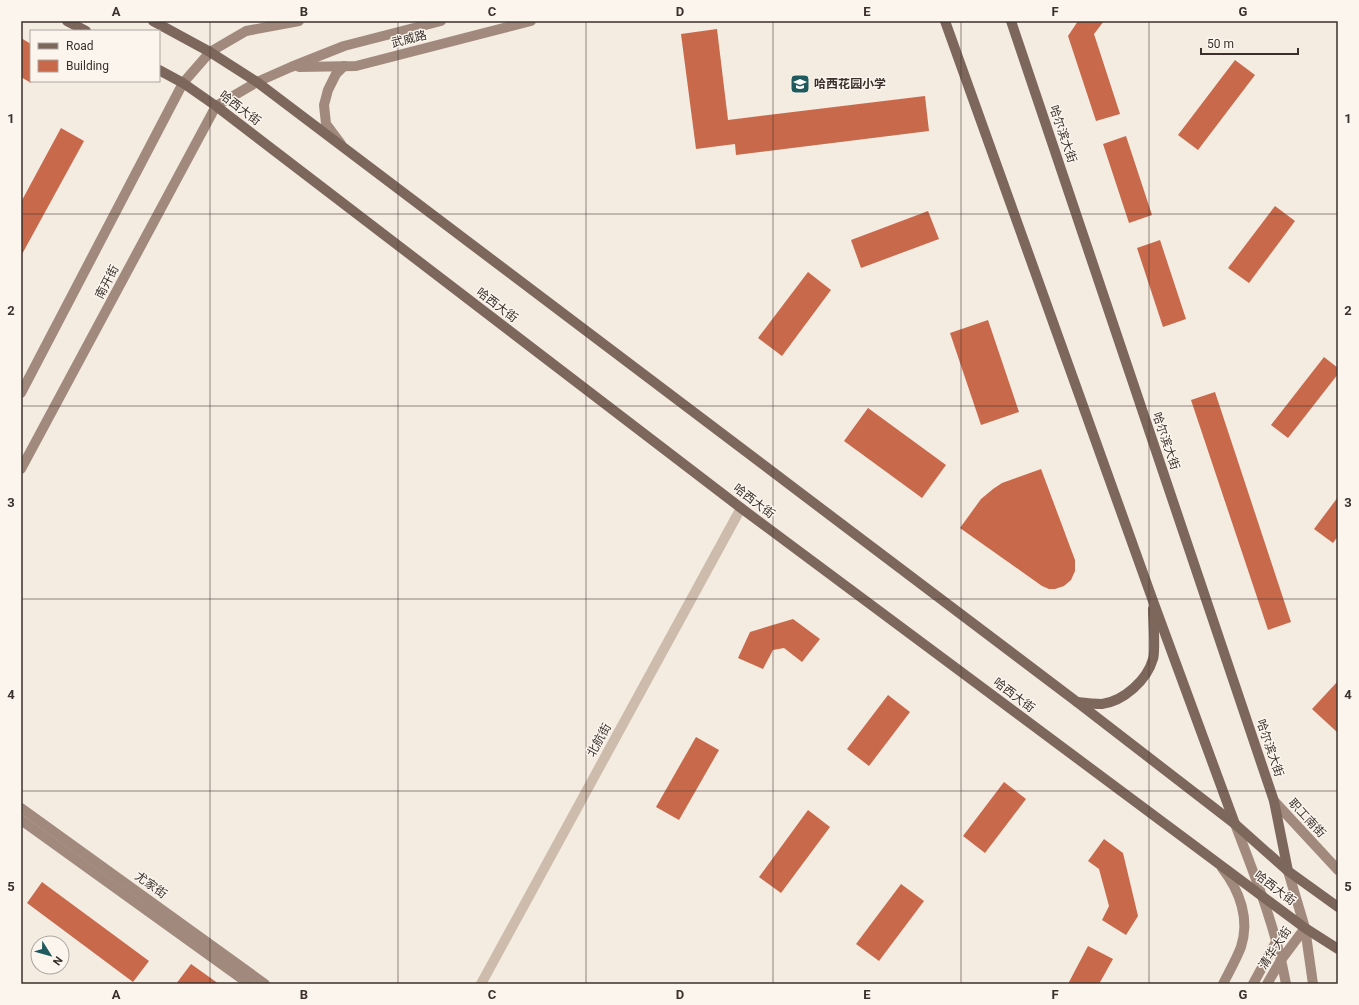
<svg xmlns="http://www.w3.org/2000/svg" width="1359" height="1005" font-family="Roboto,'Noto Sans SC',sans-serif">
<style>
.building{fill:#c8694b}
.lines{fill:none;stroke-linecap:round;stroke-linejoin:round}
.tertiary{stroke:#cdbbac;stroke-width:10}
.secondary{stroke:#a18a7d;stroke-width:10}
.primary{stroke:#7d675c;stroke-width:10}
.grid{fill:none;stroke:#3b302b;stroke-width:1;stroke-opacity:0.55}
.labels{text-anchor:middle;dominant-baseline:central;stroke-width:3;stroke-linejoin:round;paint-order:stroke}
.street-label{font-size:12px;fill:#3b302b;stroke:#fbf5ee}
.poi-label{font-size:12px;font-weight:bold;fill:#3b302b;stroke:#fbf5ee;text-anchor:start}
.neatline{fill:none;stroke:#3b302b;stroke-width:1.5}
.grid-label{font-size:13px;text-anchor:middle;font-weight:bold;fill:#3b302b}
</style>
<rect width="100%" height="100%" fill="#f4ebe1"/>
<g class="building">
<polygon points="1078,21 1104,21 1094,34 1120,114 1096,121 1068,36"/>
<polygon points="717,29 728,120 925,96 929,131 736,155 735,144 696,149 681,34"/>
<polygon points="21,38 31,44 31,83 21,77"/>
<polygon points="1235,60 1255,75 1198,150 1178,135"/>
<polygon points="61,128 84,141 21,256 21,202"/>
<polygon points="1126,136 1152,215 1129,223 1103,144"/>
<polygon points="1275,206 1295,221 1249,283 1228,268"/>
<polygon points="928,211 939,239 861,268 851,240"/>
<polygon points="1160,240 1186,319 1163,327 1137,248"/>
<polygon points="808,272 831,290 782,356 758,338"/>
<polygon points="988,320 1019,412 981,425 950,333"/>
<polygon points="1324,357 1338,368 1338,374 1288,438 1271,425"/>
<polygon points="1215,392 1291,622 1268,630 1191,400"/>
<polygon points="868,408 946,465 922,498 844,441"/>
<polygon points="1041,469 1075,560 1075,571 1071,580 1064,586 1055,589 1049,589 1042,586 960,528 981,499 993,489 1002,483"/>
<polygon points="1338,497 1338,536 1333,543 1314,529"/>
<polygon points="793,619 820,639 802,662 784,648 773,650 763,669 738,658 750,632"/>
<polygon points="1338,681 1338,733 1312,709"/>
<polygon points="888,695 910,712 869,766 847,749"/>
<polygon points="696,737 719,750 679,820 656,807"/>
<polygon points="1004,782 1026,799 985,853 963,836"/>
<polygon points="808,810 830,827 781,893 759,877"/>
<polygon points="1104,839 1123,853 1138,916 1126,935 1102,920 1109,906 1099,869 1088,861"/>
<polygon points="42,882 149,961 133,982 27,903"/>
<polygon points="901,884 924,901 879,961 856,944"/>
<polygon points="1088,946 1113,959 1099,984 1068,984"/>
<polygon points="191,964 219,984 176,984"/>
</g>
<g class="lines">
<polyline class="tertiary" points="481,984 741,508"/>
<g class="secondary">
<polyline points="299,67 356,66 531,21"/>
<polyline points="341,144 326,124 324,105 328,90 336,74 344,66"/>
<polyline points="21,393 183,83 210,52 246,31 299,21"/>
<polyline points="21,469 216,106 257,82 291,67 344,46 441,21"/>
<polyline points="1274,801 1338,870"/>
<polyline points="21,808 265,984"/>
<polyline points="21,820 249,984"/>
<path d="M1235 824C1255 876 1276 928 1286 984"/>
<path d="M1222 868C1240 891 1250 919 1241 947 1236 960 1229 972 1223 984"/>
<polyline points="1288,871 1305,928 1313,984"/>
<polyline points="1253,984 1276,942"/>
<polyline points="1267,984 1281,960 1305,928"/>
</g>
<g class="primary">
<polyline points="67,21 86,31"/>
<polyline points="153,21 210,52 257,82 1077,702 1235,824 1288,871 1338,907"/>
<polyline points="945,21 1153,601 1235,824"/>
<polyline points="1011,21 1274,801 1288,871"/>
<polyline points="159,70 183,83 216,106 741,508 1305,928 1338,949"/>
<path d="M1077 702C1085 703 1093 704 1102 704 1124 701 1147 680 1153 659 1156 650 1153 620 1153 609"/>
</g>
</g>
<path class="grid" d="M210 21V984M398 21V984M586 21V984M773 21V984M961 21V984M1149 21V984M21 214H1338M21 406H1338M21 599H1338M21 791H1338"/>
<defs>
<g id="school-square" transform="scale(1)"><rect x="-9" y="-9" width="18" height="18" rx="4" fill="#1f5a5e" stroke="#fbf5ee"/><path d="M0-5L7-2L0 1L-7-2ZM-4 1L0 2.5L4 1V4Q0 6-4 4Z" fill="#fff"/></g>
</defs>
<g fill-rule="evenodd">
<use href="#school-square" x="800" y="84"/>
</g>
<g class="labels">
<g class="street-label">
<text transform="translate(409 39) rotate(-14)">武威路</text>
<text transform="translate(240 108) rotate(37)">哈西大街</text>
<text transform="translate(1063 134) rotate(71)">哈尔滨大街</text>
<text transform="translate(107 282) rotate(-62)">南开街</text>
<text transform="translate(497 305) rotate(37)">哈西大街</text>
<text transform="translate(1166 441) rotate(71)">哈尔滨大街</text>
<text transform="translate(754 501) rotate(37)">哈西大街</text>
<text transform="translate(1014 695) rotate(37)">哈西大街</text>
<text transform="translate(599 740) rotate(-61)">北航街</text>
<text transform="translate(1270 748) rotate(71)">哈尔滨大街</text>
<text transform="translate(1307 818) rotate(47)">职工南街</text>
<text transform="translate(151 885) rotate(36)">尤家街</text>
<text transform="translate(1275 888) rotate(37)">哈西大街</text>
<text transform="translate(1275 948) rotate(-56)">清华大街</text>
</g>
<g class="poi-label">
<text x="814" y="84">哈西花园小学</text>
</g>
</g>
<rect width="1359" height="1005" fill="none" stroke="#fbf5ee" stroke-width="44"/>
<rect x="30" y="30" width="130" height="52" fill="#fbf5ee" stroke="#aea6a0"/>
<rect x="38" y="43" width="20" height="6" fill="#7d675c" stroke="#aea6a0"/>
<text x="66" y="50" font-size="12" fill="#3b302b">Road</text>
<rect x="38" y="60" width="20" height="12" fill="#c8694b" stroke="#aea6a0"/>
<text x="66" y="70" font-size="12" fill="#3b302b">Building</text>
<g transform="translate(50 955) rotate(127)"><circle r="19" fill="#fbf5ee" stroke="#aea6a0"/>
<path d="M0-3L7 15L0 10L-7 15Z" fill="#1f5a5e"/>
<text y="-6" font-size="11" font-weight="bold" text-anchor="middle" fill="#3b302b">N</text>
</g>
<path d="M1201 48v6h97v-6" fill="none" stroke="#3b302b" stroke-width="2"/>
<text x="1207" y="48" font-size="12" fill="#3b302b" stroke="#fbf5ee" stroke-width="3" paint-order="stroke">50 m</text>
<rect x="22" y="22" width="1315" height="961" class="neatline"/>
<g class="grid-label">
<text x="116" y="16">A</text>
<text x="304" y="16">B</text>
<text x="492" y="16">C</text>
<text x="680" y="16">D</text>
<text x="867" y="16">E</text>
<text x="1055" y="16">F</text>
<text x="1243" y="16">G</text>
<text x="11" y="123">1</text>
<text x="1348" y="123">1</text>
<text x="11" y="315">2</text>
<text x="1348" y="315">2</text>
<text x="11" y="507">3</text>
<text x="1348" y="507">3</text>
<text x="11" y="699">4</text>
<text x="1348" y="699">4</text>
<text x="11" y="891">5</text>
<text x="1348" y="891">5</text>
<text x="116" y="999">A</text>
<text x="304" y="999">B</text>
<text x="492" y="999">C</text>
<text x="680" y="999">D</text>
<text x="867" y="999">E</text>
<text x="1055" y="999">F</text>
<text x="1243" y="999">G</text>
</g>
</svg>
